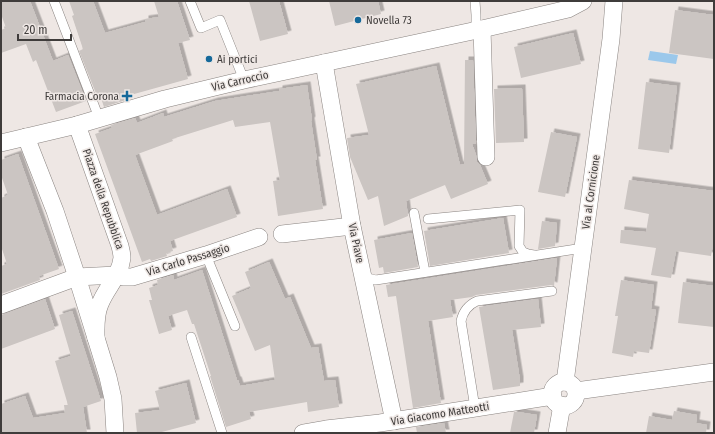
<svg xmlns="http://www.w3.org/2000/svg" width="715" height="434" font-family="'Fira Sans Condensed',sans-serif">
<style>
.water{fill:#9bc8eb}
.building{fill:#cbc5c2;filter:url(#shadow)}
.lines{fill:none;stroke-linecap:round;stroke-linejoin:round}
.service-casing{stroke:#8a8481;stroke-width:10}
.minor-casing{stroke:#8a8481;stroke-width:18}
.service{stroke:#fff;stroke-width:9}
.minor{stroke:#fff;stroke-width:17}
.poi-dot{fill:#15699a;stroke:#eee7e4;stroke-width:1.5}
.labels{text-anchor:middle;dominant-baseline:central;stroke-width:3;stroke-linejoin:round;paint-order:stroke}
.poi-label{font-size:11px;fill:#3f3c3b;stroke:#eee7e4;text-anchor:start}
.street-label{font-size:11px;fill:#3f3c3b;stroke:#eee7e4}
</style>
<defs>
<filter id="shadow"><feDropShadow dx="3.5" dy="-3.5" stdDeviation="0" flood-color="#0004"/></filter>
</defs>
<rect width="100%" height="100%" fill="#eee7e4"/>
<polygon class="water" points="650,51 678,55 676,64 648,60"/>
<g class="building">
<polygon points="1,1 30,1 53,61 68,55 86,101 56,112 36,60 33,62 26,44 1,53 1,30 6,28 1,14"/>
<polygon points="69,1 93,1 105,33 145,22 145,19 159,17 154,1 177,1 190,40 178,43 188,79 127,96 129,99 104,107 100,95 97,96 79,51 83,49 72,16 74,15"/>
<polygon points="249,1 279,1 288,34 260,41"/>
<polygon points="329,1 378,1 381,14 335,26"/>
<polygon points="675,10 714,15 714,59 669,53"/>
<polygon points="573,33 581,64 521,78 514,47"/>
<polygon points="465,60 473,60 476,144 472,144 476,155 477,162 480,165 488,184 451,199 445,185 406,201 408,216 384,226 378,196 368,200 350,157 347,138 369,135 356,84 436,66 460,165 464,164"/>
<polygon points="646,82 677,86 669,153 638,149"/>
<polygon points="307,85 312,120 311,121 317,160 315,160 323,209 278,216 273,181 280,180 270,122 235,127 233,120 172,139 173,141 135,155 157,215 227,189 237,217 170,241 173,251 166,253 167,256 151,261 150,259 142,262 95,134 112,128 111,125 135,118 137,123 163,113 164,117 215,101 279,91 279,89"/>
<polygon points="522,88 524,142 496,143 494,89"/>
<polygon points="551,132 577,137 565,197 538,192"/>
<polygon points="18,154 59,269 39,276 40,280 1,294 1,266 7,264 1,246 1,198 8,195 1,175 1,160"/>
<polygon points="629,180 714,191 714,238 711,256 676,251 671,278 651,275 656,248 620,243 621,230 646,232 649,214 624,209"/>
<polygon points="503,218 509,253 430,266 424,231"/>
<polygon points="542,221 557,223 555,246 538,249"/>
<polygon points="412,233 418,267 384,273 383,267 379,268 374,240"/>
<polygon points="557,258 554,286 551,285 476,295 472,297 450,300 453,317 428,321 441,403 413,408 396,296 388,297 386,285"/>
<polygon points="269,262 285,299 290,297 311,348 318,347 324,381 335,380 339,407 308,412 307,402 249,412 251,419 226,427 210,376 211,376 194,324 192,324 187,310 168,316 172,330 159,334 149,300 152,300 149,288 158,285 157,280 173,275 174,280 202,270 237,380 238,380 240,386 275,380 270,345 255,351 232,296 251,288 245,272"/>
<polygon points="621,280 654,285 651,309 656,310 649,353 634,351 633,357 612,353 618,316 615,316"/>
<polygon points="683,282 714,286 714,327 678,323"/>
<polygon points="45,299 55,329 1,349 1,315 4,314"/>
<polygon points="538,299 541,327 512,330 520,380 520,386 493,390 479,307"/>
<polygon points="72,311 101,401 83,407 87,433 1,433 1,404 25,396 33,418 65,413 64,405 68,405 55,361 71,356 59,315"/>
<polygon points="186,383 196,423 158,433 137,433 135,413 160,410 155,391"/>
<polygon points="674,411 697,415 696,423 707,425 706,433 646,433 649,416 672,420"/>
<polygon points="514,412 518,412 537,415 534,433 510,433"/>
<polygon points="444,423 446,433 417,433 416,427"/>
</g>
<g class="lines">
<g class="service-casing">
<g id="service">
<polyline points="54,1 99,118"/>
<polyline points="190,1 201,28 220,20 244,80"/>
<polyline points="475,1 476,15 476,31"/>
<polyline points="414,213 425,272"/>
<polyline points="428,219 520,210 519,246 523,252 528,254 534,255"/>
<polyline points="206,255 235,326"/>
<polyline points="363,277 376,280 583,248"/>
<polyline points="191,337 222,433"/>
<path d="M475 408 461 321C463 312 468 305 477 301L552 291"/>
</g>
</g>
<g class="minor-casing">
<g id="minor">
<polyline points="482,29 486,157"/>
<polyline points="324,63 352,226 394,421"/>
<path d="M26 137 55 211 77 277 96 338C96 327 95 315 100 304 106 288 120 276 122 258 122 254 121 250 120 246L77 125"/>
<polyline points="1,143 77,125 165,99 244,80 482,29 568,9 583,1"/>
<polyline points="282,234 352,226"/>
<polyline points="1,305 77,277 116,275 124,277 132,277 206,255 259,237"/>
<polyline points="96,338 108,377 113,399 115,433"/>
<polyline points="565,382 611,39 614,1"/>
<circle cx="564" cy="394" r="12"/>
<polyline points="576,391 714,372"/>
<polyline points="303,433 326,429 380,423 553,396"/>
<polyline points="557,433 562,405"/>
</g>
</g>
<use href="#service" class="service"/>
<use href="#minor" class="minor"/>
</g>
<g class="poi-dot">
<circle cx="358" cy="20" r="4"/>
<circle cx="209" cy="59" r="4"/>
<path d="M125 90h4v4h4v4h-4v4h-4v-4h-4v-4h4z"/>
</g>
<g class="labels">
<g class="poi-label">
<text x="366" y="20">Novella 73</text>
<text x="217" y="59">Ai portici</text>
<text x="119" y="96" text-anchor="end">Farmacia Corona</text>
</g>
<g class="street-label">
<text transform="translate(240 81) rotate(-13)">Via Carroccio</text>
<text transform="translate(591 192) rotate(-82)">Via al Cornicione</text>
<text transform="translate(103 199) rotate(71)">Piazza della Repubblica</text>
<text transform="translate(356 243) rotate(78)">Via Piave</text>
<text transform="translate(188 260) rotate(-17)">Via Carlo Passaggio</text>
<text transform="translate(440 414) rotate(-9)">Via Giacomo Matteotti</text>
</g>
</g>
<rect width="715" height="434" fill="none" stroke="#3f3c3b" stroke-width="4"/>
<path d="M18 34v6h53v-6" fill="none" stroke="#3f3c3b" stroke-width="2"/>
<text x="24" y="34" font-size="12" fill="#3f3c3b" stroke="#eee7e4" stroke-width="3" paint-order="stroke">20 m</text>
</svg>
